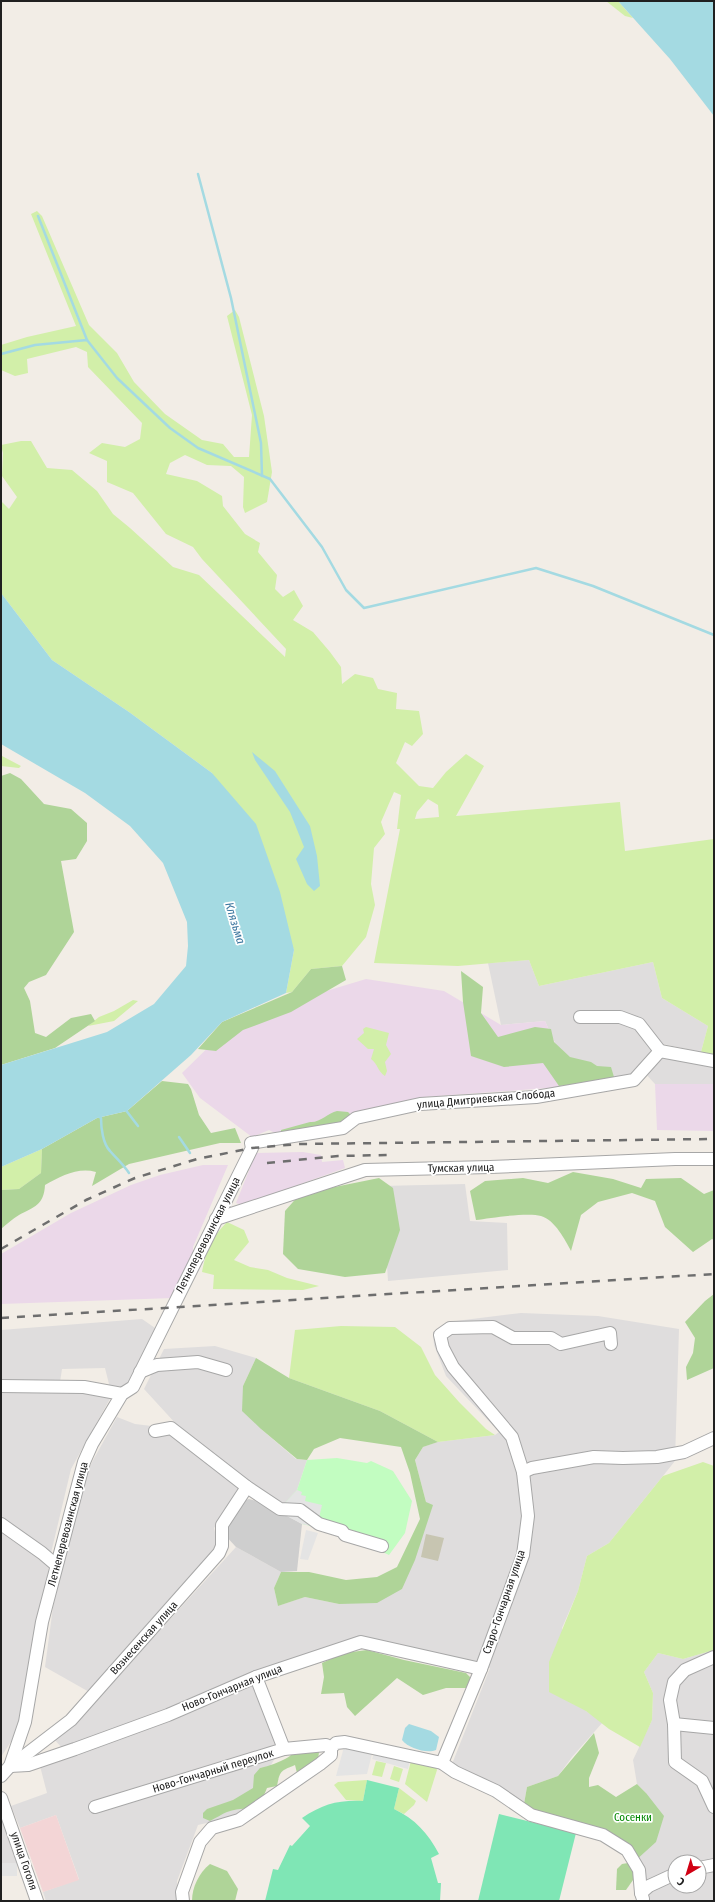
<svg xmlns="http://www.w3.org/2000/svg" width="715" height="1902" font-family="'Fira Sans Condensed',sans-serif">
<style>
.residential{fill:#dfdddd;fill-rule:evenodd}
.commercial{fill:#f3d5d6}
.industrial{fill:#ebd8e9}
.religious{fill:#cecece}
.construction{fill:#c7c5b1}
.grass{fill:#d2efa9;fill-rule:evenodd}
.forest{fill:#afd498}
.park{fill:#c2fdc1}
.pitch{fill:#7fe6b5}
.parking{fill:#e4e4e4}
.water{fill:#a4dae2}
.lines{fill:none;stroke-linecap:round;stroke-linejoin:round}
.stream{stroke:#a4dae2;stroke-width:2.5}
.minor-casing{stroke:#a7a7a7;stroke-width:14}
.minor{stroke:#fff;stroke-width:12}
.rail{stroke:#6e6e6e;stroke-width:2.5;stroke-dasharray:8 8;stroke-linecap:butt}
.labels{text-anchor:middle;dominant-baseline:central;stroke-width:3.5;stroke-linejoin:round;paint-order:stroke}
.street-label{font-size:11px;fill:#202020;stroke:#fff}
.park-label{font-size:11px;fill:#048903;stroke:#fff}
.water-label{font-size:12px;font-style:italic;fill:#3c779f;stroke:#fff}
</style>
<rect width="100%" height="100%" fill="#f2ede6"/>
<g class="residential">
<polygon points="529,960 539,986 653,962 662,998 708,1026 701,1052 658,1043 630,1075 575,1086 545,1021 501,1025 488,963"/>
<polygon points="660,1053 714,1065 714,1084 655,1084 645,1073"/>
<polygon points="465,1184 470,1221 507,1223 508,1270 388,1281 382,1186"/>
<polygon points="521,1313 598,1316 679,1329 675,1461 609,1543 587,1556 578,1591 562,1628 586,1711 603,1722 572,1757 558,1776 527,1787 524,1804 452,1764 490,1668 359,1637 281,1662 172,1712 65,1751 52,1737 75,1723 236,1547 281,1572 274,1588 278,1606 305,1597 339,1604 402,1589 426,1502 415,1460 423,1447 438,1442 495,1435 499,1432 446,1376 434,1345 433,1334 448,1322"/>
<polygon points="142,1319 155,1328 129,1386 122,1390 110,1388 105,1368 62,1369 60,1382 1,1382 1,1330"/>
<polygon points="215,1346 256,1358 243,1386 261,1429 296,1459 307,1460 297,1490 282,1506 177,1425 144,1389 164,1349"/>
<polygon points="1,1390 94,1390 111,1397 71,1469 51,1553 1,1522"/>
<polygon points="117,1417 135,1424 168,1428 244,1488 214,1528 218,1544 164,1610 91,1693 45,1667 53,1607 79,1498 91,1464"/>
<polygon points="1,1530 49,1566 25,1703 12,1740 1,1757"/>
<path d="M714 1650V1901H640L635 1861 646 1793 637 1784 633 1760 652 1720 653 1693 644 1672 658 1653 683 1659ZM675 1862H699V1886H675Z"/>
<polygon points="256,1682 282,1747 240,1815 198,1825 177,1881 177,1901 46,1901 43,1892 79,1879 56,1815 20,1828 11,1806 47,1793 40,1766"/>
<polygon points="1,1808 17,1854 17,1863 1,1863"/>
</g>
<polygon class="commercial" points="56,1815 79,1880 43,1892 20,1828"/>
<g class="industrial">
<polygon points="366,979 444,991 501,1025 545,1021 575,1086 424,1097 375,1109 355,1112 291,1131 281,1130 279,1135 269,1130 252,1137 200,1098 182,1073 226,1030 293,1001"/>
<polygon points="655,1084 714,1084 714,1131 657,1130"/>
<polygon points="303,1152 321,1155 322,1162 343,1160 345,1168 242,1205 236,1203 256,1153"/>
<polygon points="203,1165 228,1165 193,1247 193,1257 173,1298 1,1304 1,1254 71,1213 131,1185 160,1175"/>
</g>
<polygon class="religious" points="249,1499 266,1504 302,1524 297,1571 281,1572 236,1547 224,1534 239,1502"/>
<polygon class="construction" points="426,1534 444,1538 438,1561 421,1557"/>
<g class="grass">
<polygon points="606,1 618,1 633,18 625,16"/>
<path d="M37 211 42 216 89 325 117 353 134 382 165 414 202 440 223 444 234 457H249L252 415 227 316 235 310 239 317 264 416 272 472 267 502 245 513 243 507 244 477 231 466 207 465 185 455 170 463 166 474 197 481 222 496 223 506 245 534 260 543 258 552 277 575 275 589 283 597 294 590 303 606 293 620 313 632 330 652 341 667 342 684 355 674 373 678 378 689 397 693 396 709 419 711 423 734 412 746 405 742 396 763 419 786 433 788 446 772 466 754 484 766 456 816 620 802 625 851 714 839V1055L701 1052 708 1026 662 998 653 962 539 986 529 960 458 966 374 963 400 829H397L401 795 394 792 381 822 385 834 374 848 371 884 375 905 366 937 342 966 311 969 292 992 286 993 294 950 212 773 129 712 52 660 1 593V501L9 509 17 497 2 476 3 453 1 445 21 441H31L47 468 72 470 97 491 113 514 130 528 173 567 199 575 285 657 286 649 202 559 193 547 166 534 133 493 107 482V461L89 453 102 443 125 447 140 439 142 423 88 367 87 352 76 347 27 359 28 373 15 376 1 370V345L27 337 76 326 31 214ZM428 799 438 805 439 817 415 819 417 812Z"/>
<polygon points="1,755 2,756 21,766 19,768 1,766"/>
<polygon points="133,1000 138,1001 114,1021 88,1026 99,1017 114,1011"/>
<path d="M366 1027 389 1033 386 1045 391 1054 385 1062 387 1071 385 1076C378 1072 378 1064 371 1059L374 1049H368L357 1039 364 1033 363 1029Z"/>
<polygon points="42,1149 41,1173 19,1189 1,1190 1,1167"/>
<path d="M227 1222 244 1230 249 1242 234 1260 250 1267 268 1270 287 1278 319 1286 303 1290 213 1289 214 1275 202 1272C207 1248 210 1240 227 1222Z"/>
<polygon points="341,1326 395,1327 421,1347 435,1375 459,1402 486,1429 495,1435 438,1442 380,1411 289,1378 295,1330"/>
<polygon points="703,1462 714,1466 714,1650 683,1659 658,1653 644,1672 653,1693 652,1720 640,1747 609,1729 586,1711 549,1692 549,1662 578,1591 587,1556 609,1543 663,1476"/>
<polygon points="376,1761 386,1763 382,1777 372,1775"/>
<polygon points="411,1761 435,1765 437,1770 427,1802 405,1784"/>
<polygon points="394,1766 403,1769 399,1782 390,1779"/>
<polygon points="367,1780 363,1801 346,1800 334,1785 338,1782"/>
<polygon points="399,1788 416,1801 414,1805 404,1814 394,1809"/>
</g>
<g class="forest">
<polygon points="10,773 21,779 44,804 71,809 87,823 87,841 76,859 61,861 74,932 46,975 29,982 24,988 30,1001 35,1033 46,1037 71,1018 91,1014 95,1021 55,1048 1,1065 1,776"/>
<polygon points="342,966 346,980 291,1012 243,1030 216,1051 198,1049 222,1022 292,992 311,969"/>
<polygon points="461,971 483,987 481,1013 498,1037 535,1027 551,1029 554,1042 570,1057 591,1062 597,1066 611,1067 614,1077 589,1083 559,1086 543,1063 504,1067 471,1056 463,1002"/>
<path d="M162 1081 188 1084 191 1089 199 1115 211 1133 235 1128 241 1143H220L129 1164 92 1186 96 1172C78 1167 61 1176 45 1185 44 1205 34 1207 19 1215 12 1219 7 1224 1 1229V1190L19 1189 41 1173 42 1149 97 1118 127 1111Z"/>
<path d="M337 1111 348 1112 351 1115C342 1129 301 1132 284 1136L281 1132V1130L310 1122C320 1123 328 1113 337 1111Z"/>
<path d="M573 1172 613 1179 641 1188 646 1179 681 1178 704 1194 714 1190V1240L712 1239 693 1252 665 1227 655 1201 632 1193 598 1202 581 1215 571 1251C565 1240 555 1220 541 1216 528 1212 491 1218 476 1220L470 1191 485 1181 523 1178 548 1183Z"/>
<polygon points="379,1178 393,1188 400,1230 385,1273 345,1277 298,1269 283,1254 285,1211 300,1194"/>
<polygon points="714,1294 714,1368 687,1380 686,1367 693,1353 695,1338 685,1322 705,1301"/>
<polygon points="256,1358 289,1378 380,1411 438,1442 423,1447 415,1460 426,1502 433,1505 415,1560 402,1589 377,1603 339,1604 305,1597 278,1606 274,1588 281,1572 309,1572 346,1580 377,1577 397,1567 420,1519 410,1473 401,1447 340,1438 314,1449 307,1460 297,1459 261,1429 242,1411 243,1386"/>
<polygon points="367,1650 404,1660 466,1673 473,1680 470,1688 446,1688 423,1695 397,1678 355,1716 347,1707 344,1693 321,1694 324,1677 322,1663 344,1653"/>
<polygon points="594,1733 599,1753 589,1778 589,1787 598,1785 616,1797 637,1784 646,1793 664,1816 656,1842 635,1861 632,1848 616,1836 590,1827 553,1819 524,1804 527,1787 558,1776"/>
<path d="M317 1751 319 1752 318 1760 297 1773 295 1765C281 1771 280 1770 277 1786L267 1788C256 1817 248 1804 227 1812 222 1814 216 1818 210 1821L203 1818V1813L207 1809 233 1800 253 1788 254 1775 260 1768C267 1767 286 1760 291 1755Z"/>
<polygon points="628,1863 633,1868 633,1880 626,1890 616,1890 617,1869 622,1864"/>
<path d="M210 1864 227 1871 238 1889 235 1901H192C192 1887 199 1873 210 1864Z"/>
</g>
<polygon class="park" points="337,1458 367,1463 371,1461 393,1471 412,1501 405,1533 389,1555 342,1533 302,1524 282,1506 297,1490 307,1460"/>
<g class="pitch">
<path d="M367 1780 399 1788 394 1809C415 1819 428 1833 439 1854L431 1858 438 1883H441L440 1901H265L273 1869 278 1870 290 1845 292 1846 310 1826 302 1818C323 1804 338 1800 363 1801Z"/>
<polygon points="499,1814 576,1833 559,1901 478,1901"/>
</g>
<g class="parking">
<polygon points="297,1490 302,1492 301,1495 306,1496 305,1501 322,1505 319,1518 314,1518 312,1526 302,1524 279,1512 282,1506"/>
<polygon points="306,1530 318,1533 308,1560 300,1559"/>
<polygon points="344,1747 373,1750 367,1774 336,1776"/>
<polygon points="375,1751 410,1760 408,1769 372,1759"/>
<rect x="1" y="1863" width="16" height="13"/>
</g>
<g class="water">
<polygon points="618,1 714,1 714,116 670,59"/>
<polygon points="1,593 52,660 129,712 212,773 256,824 280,892 294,950 286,993 222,1022 191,1055 127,1111 97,1118 42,1149 1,1167 1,1065 107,1032 154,1004 186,966 188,946 187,922 163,863 130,826 85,793 1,744"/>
<polygon points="252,752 275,771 310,826 317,856 320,886 314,891 307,884 296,859 304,847 290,812 255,760"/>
<path d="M409 1724 431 1731 439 1737 436 1750C427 1754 408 1748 402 1740L405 1728Z"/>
</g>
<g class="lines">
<g class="stream">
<polyline points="198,174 231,298 261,443 262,476"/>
<polyline points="38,216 87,340"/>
<polyline points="1,354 35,345 87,340 117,378 170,428 198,448 270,479 322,547 346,590 364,608 536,568 593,586 714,635"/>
<polyline points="125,1109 138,1126"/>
<path d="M98 1116 101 1118C101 1128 103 1144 110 1151 117 1159 123 1164 129 1173"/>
<polyline points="179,1137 190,1153"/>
</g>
<g class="minor-casing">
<g id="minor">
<polyline points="580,1017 620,1017 639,1024 660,1051"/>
<polyline points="216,1219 365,1170 490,1167 675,1159 714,1159"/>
<polyline points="140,1372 157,1365 198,1362 226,1370"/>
<polyline points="1,1386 84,1387 122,1394"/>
<polyline points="155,1431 171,1428 247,1487 280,1509 300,1510 319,1524 342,1531 345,1535 382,1546"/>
<polyline points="523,1472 532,1468 594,1457 623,1458 657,1457 684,1452 714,1438"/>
<polyline points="1,1524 42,1553 56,1565"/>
<polyline points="714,1657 685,1670 674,1682 670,1700 674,1724 675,1762 702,1781 714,1807"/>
<polyline points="256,1677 284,1749"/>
<polyline points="674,1724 714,1728"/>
<polyline points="442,1763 481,1669 523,1555 528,1516 523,1472 512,1437 453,1367 443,1348 440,1335 450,1328 493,1327 513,1338 551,1338 561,1344 610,1333 611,1344"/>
<polyline points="10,1766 28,1765 75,1749 168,1715 256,1677 361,1642 481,1669"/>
<polyline points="11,1766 71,1720 219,1553 222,1546 222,1525 247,1487"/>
<polyline points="1,1776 10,1766 25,1722 42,1622 84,1462 92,1444 122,1394 133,1387 252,1148 251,1143 343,1128 356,1118 420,1104 536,1097 634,1080 660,1051 714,1061"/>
<polyline points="1,1798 37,1901"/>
<polyline points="95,1807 284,1749 326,1745 331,1748"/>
<polyline points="699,1868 714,1865"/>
<polyline points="643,1899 641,1893 649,1886 675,1874"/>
<polyline points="183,1901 182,1892 200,1842 212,1828 239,1820 320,1764 331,1755 331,1748 336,1743 345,1742 442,1763 455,1772 496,1791 531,1815 603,1835 627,1850 639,1870 641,1893"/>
</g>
</g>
<use href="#minor" class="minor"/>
<g class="rail">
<polyline points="267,1163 338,1156 387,1155"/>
<polyline points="1,1249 86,1200 135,1178 197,1159 252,1148 299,1144 714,1139"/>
<polyline points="1,1318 714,1274"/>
</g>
</g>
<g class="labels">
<g class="street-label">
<text transform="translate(486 1099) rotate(-5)">улица Дмитриевская Слобода</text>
<text transform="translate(461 1168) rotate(-1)">Тумская улица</text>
<text transform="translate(208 1235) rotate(-63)">Летнеперевозинская улица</text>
<text transform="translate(68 1524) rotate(-75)">Летнеперевозинская улица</text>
<text transform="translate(504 1602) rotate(-71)">Старо-Гончарная улица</text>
<text transform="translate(144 1638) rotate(-48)">Вознесенская улица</text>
<text transform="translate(232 1688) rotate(-22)">Ново-Гончарная улица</text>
<text transform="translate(213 1771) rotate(-17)">Ново-Гончарный переулок</text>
<text transform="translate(24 1861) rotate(71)">улица Гоголя</text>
</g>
<g class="park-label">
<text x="633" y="1817">Сосенки</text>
</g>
<g class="water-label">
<text transform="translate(235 923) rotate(73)">Клязьма</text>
</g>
</g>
<rect width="715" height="1902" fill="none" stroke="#202020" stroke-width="4"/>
<g transform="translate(687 1874) rotate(218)"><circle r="19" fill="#ffffff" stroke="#a6a6a6"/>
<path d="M0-3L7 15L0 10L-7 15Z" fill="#d10013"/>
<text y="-6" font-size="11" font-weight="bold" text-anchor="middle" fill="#202020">С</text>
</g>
</svg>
